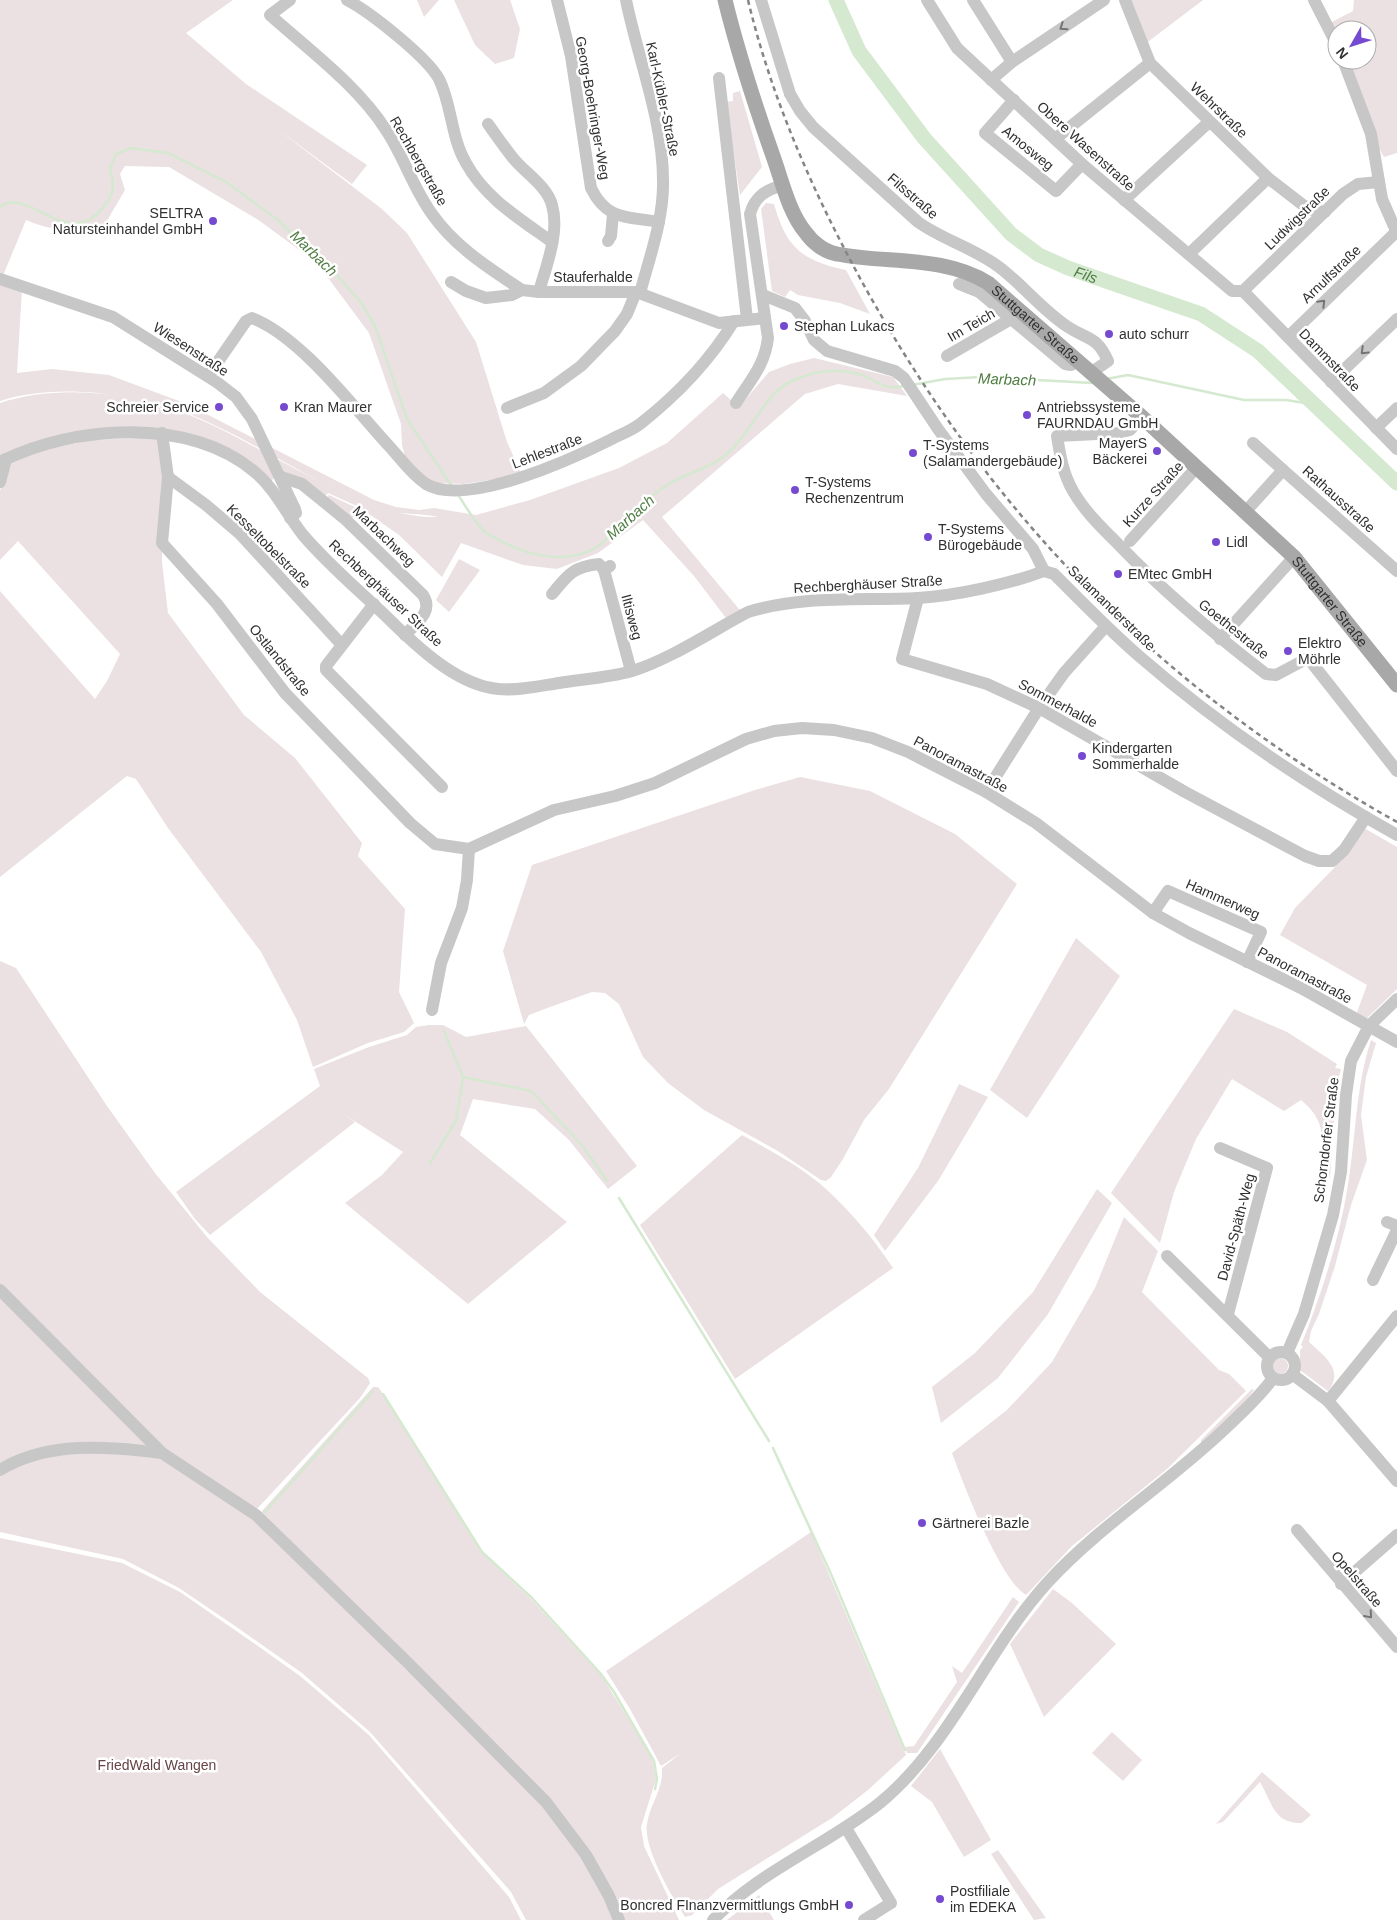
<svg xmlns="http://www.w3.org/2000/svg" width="1397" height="1920" font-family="Helvetica,sans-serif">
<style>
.green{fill:#ebe0e2}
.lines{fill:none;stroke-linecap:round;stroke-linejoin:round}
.stream{stroke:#d4e9cf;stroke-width:2.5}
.river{stroke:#d4e9cf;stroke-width:15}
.minor{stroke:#c7c7c7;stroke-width:12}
.major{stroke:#a8a8a8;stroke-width:15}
.rail{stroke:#858585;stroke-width:2.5;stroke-dasharray:5 4;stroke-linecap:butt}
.oneway{stroke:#747474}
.poi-dot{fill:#764ad0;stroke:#fff;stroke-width:2}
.labels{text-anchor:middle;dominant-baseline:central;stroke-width:5;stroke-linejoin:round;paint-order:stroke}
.street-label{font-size:14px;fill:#303030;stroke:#fff}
.poi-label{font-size:14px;fill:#303030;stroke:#fff;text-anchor:start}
.park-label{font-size:14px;fill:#674345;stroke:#fff}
.water-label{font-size:15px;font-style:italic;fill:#4e7d42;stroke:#fff}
</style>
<rect width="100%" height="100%" fill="#fff"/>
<g class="green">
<path d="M0 0H233L186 33 246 84 367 165 352 184 277 129 382 209 407 233 476 342 507 442 522 475 464 484 434 483 423 475 406 460 402 445 401 424 369 333 317 263 257 219 169 167 125 166 120 174 125 190 105 224C73 232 58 233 26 220L2 278 0 277Z"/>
<polygon points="417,0 439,0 424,17"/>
<polygon points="454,0 510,0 520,29 514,58 495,64 475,45"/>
<polygon points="1128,0 1203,0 1145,44"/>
<polygon points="1354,0 1397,0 1397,153 1384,157 1371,134 1342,60 1367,60 1367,30 1337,30 1337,48 1328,24 1353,11"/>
<polygon points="740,91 762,167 740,195 726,102 733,101 733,93"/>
<path d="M766 203 774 204C786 247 802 261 846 270L870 314 840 303 798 295 790 290 785 297 772 291 761 209Z"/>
<path d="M0 281 22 289 17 373 52 369 109 375 187 404 374 500 396 507 419 510 434 508 476 515 530 500 619 468 667 443 723 393 739 407 769 372 790 364 814 358 893 377 907 396 838 384 805 394 662 517 739 609H757L729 622 694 576 643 520 598 553 557 569 523 565 461 543 442 577 399 535 359 507 328 493 323 498 278 474 271 481 163 428H130L0 457V403C58 384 131 392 187 414 239 435 286 467 337 489 370 504 401 518 438 517 421 513 402 515 385 510 315 486 255 440 187 413 158 402 128 397 98 393 66 390 31 391 0 401Z"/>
<polygon points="160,437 164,461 162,562 168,613 244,715 295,758 362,843 358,856 405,909 399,992 414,1023 404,1032 368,1043 313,1067 297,1020 261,952 168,828 136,779 127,776 118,783 0,877 0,591 95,699 107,681 120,654 18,541 0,560 0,491 8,462 54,448 92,440"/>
<polygon points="329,495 357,508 360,510 351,519 326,498"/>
<polygon points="459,559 480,570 449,612 436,600"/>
<polygon points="800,777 870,791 955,834 1017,884 889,1089 864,1120 843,1159 831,1177 826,1181 821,1180 778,1151 704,1110 668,1083 643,1057 619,1004 605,993 592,992 550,1007 529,1015 524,1024 503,951 532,865 755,790"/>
<polygon points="1364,828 1397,847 1397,989 1364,1021 1356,1015 1367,985 1280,935 1295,908 1334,868"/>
<polygon points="1076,938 1120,976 1027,1118 990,1090"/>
<polygon points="0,961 16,968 107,1106 155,1173 207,1237 260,1292 368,1378 370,1383 360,1398 256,1510 164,1450 0,1286"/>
<path d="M1234 1009 1287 1032 1337 1064 1335 1068 1341 1069 1336 1087 1330 1178C1315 1147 1334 1127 1301 1100L1284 1111 1232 1079 1196 1139 1174 1192 1160 1243 1111 1193Z"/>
<polygon points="429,1025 443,1025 466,1037 526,1026 637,1166 608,1189 569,1140 535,1109 473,1099 460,1135 567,1222 468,1304 345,1203 382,1175 403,1152 345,1115 355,1122 210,1235 195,1219 176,1192 320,1086 314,1069 369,1047 407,1035 416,1027"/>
<path d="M1371 1040 1376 1043 1366 1077 1361 1115 1367 1160 1351 1205 1335 1266 1319 1314 1311 1331 1309 1342C1324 1356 1345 1370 1328 1391L1300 1370V1350L1303 1347 1301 1345C1321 1296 1338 1243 1347 1191 1356 1140 1355 1089 1371 1040Z"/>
<polygon points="959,1084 988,1097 938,1181 885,1251 874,1235 918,1168"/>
<path d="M742 1135C771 1151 802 1167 826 1189 851 1212 874 1239 893 1268L735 1379 640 1225Z"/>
<polygon points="1097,1189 1112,1203 1048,1314 998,1378 941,1423 932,1387 975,1353 1033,1292"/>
<path d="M1124 1217 1158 1251 1142 1292 1219 1370 1229 1374 1246 1391 1167 1469 1072 1546 1026 1595C1000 1580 963 1483 952 1453L1007 1410 1052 1362 1095 1288Z"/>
<polygon points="0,1293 149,1445 112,1446 0,1467"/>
<circle cx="1280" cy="1366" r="8"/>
<polygon points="373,1387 378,1387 381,1391 481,1552 531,1599 601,1675 644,1744 653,1762 656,1779 641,1827 644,1846 679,1920 622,1920 587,1851 262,1516 262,1511"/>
<polygon points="1252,1389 1254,1390 1244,1403 1201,1444 1201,1440"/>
<polygon points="74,1450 167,1459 255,1519 556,1819 573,1843 616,1920 526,1920 511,1892 370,1732 302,1673 238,1628 179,1588 123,1559 0,1532 0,1472 13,1465"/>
<path d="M811 1532 906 1755 868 1790 832 1818 718 1889 692 1915 685 1917C672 1897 643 1848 647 1824 650 1803 663 1792 662 1768L681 1753 661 1766 630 1709 606 1671Z"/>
<polygon points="0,1538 122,1563 180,1592 255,1644 300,1676 369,1735 509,1897 521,1920 0,1920"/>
<polygon points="1053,1589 1072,1603 1116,1644 1044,1717 1010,1644"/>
<polygon points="1013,1597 1019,1602 917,1753 907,1753 905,1747 914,1746 957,1682 952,1666 962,1673"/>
<polygon points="1112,1732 1142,1760 1123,1781 1092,1753"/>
<polygon points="940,1749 991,1840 964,1857 932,1802 911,1786"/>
<path d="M1262 1772 1311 1815 1302 1823C1273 1823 1273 1804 1260 1782L1223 1822 1216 1824Z"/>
<polygon points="998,1850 1046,1918 1034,1920 991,1854"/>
<polygon points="759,1895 774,1920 727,1920"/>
</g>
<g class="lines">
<g class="stream">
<path d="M0 207C30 185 68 255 105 205 115 192 114 185 110 169L116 154 131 148 168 153 226 182 278 220 300 242 324 260 362 304 375 326 407 419 451 485"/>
<polyline points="1106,379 1128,375 1244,400 1286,400 1317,405"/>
<polyline points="912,385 945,379 981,377 1093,383"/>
<path d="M457 493C465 505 473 520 483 530 487 534 494 537 499 540 528 556 570 566 600 545 610 537 618 524 628 515 639 505 652 496 664 487 684 473 712 469 730 451 752 431 764 394 792 381 813 371 836 368 858 374 877 379 881 391 904 386"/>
<polyline points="444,1031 463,1077 531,1091 582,1145 607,1181"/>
<polyline points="430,1163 456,1121 463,1078"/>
<polyline points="619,1198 769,1441"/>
<polyline points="383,1394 482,1552 532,1598 601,1674 614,1692 654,1761 657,1779 655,1789"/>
<polyline points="773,1448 831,1574 905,1750"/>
<polyline points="265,1512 373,1391"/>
</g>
<path class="river" id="s1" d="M836 0 859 51 924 138 1011 234 1039 255 1068 268 1201 314 1258 351 1397 483"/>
<g class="minor">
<path d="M290 0 270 15C309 50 358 86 386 130 404 157 413 188 432 214 455 247 489 268 522 290"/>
<path d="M347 0C370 12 427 57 439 79 452 105 451 138 466 163 485 198 520 219 552 242"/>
<path d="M557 0 571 56 591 188C607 221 627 216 659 222"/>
<path d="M626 0C638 59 663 120 663 180 664 218 650 256 640 293"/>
<path d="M761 0 790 94 800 111 813 127 918 222C943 240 974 248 999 267 1023 285 1042 310 1068 327 1088 340 1097 336 1108 361L1092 372"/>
<polyline points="927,0 957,48 1082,164 1232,291 1243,291"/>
<polyline points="973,0 1012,62"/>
<polyline points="1125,0 1150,63 1268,178 1303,205 1312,210 1325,212"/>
<polyline points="1314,0 1337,45"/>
<polyline points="1343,60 1371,134 1382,199 1397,233"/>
<polyline points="719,78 747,319"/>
<polyline points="991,80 1012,62 1104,0"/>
<polyline points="1014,100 985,133 1056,191 1082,164"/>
<path d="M488 124C496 135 504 147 513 158 525 173 547 186 552 205 560 233 546 266 539 292"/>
<polyline points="1055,139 1150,63"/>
<polyline points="1124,200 1209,122"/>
<polyline points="608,241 611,236 613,214"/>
<polyline points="1189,254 1268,178"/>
<polyline points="0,279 113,317 218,383 236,397 252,419 295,509 296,513 290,518"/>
<polyline points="451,282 466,291 486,298 512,295 522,290 539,292 636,292 719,323 765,318"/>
<polyline points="959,284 979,292 1065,364 1071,365 1078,360"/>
<polyline points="1243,291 1397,449"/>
<polyline points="1243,291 1343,194 1358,184 1379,182"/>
<polyline points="763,295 795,308 805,321 814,340 827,351 895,371 904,378 938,429 986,494 1033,549 1044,571"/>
<polyline points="1288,337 1396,232"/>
<polyline points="947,356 1011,319"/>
<path d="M208 376 246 321 252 318C301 337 353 407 389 446 401 459 411 474 426 484 466 508 572 459 610 440 619 435 631 431 640 424 677 395 709 362 734 321"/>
<polyline points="1331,382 1397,319"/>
<path d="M736 403C750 381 765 365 768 338L750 214C755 196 766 190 783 185"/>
<polyline points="507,408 544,393 581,366 615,331 627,314 636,292"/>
<path d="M1142 417 1130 430 1118 433 1057 436C1060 455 1063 474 1073 491 1085 512 1103 529 1120 546 1165 593 1214 634 1266 674L1276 675 1308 658 1397 771"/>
<polyline points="1376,428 1397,408"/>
<polyline points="162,433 168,477 162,543 217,604 285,693 410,823 435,844 469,849 554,810 615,796 655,783 746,739 774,731 802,728 834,730 872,738 908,752 986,792 1036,823 1153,913 1189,933 1301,988 1397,1042"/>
<path d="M0 462C73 425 191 416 256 473 275 489 287 515 303 535 331 568 366 596 396 626 423 652 459 685 498 689 517 691 540 686 559 683 582 679 608 678 632 671 669 660 712 631 748 612 804 595 861 601 918 598 954 596 1010 584 1044 571"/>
<polyline points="1283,470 1397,571"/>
<polyline points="168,477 206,505 240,534 341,644"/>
<path d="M281 477 302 484 345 519 423 595C434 612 416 623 405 635"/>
<polyline points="0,482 6,459"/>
<polyline points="1246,511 1283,470 1253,443"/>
<polyline points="1130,541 1197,467"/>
<polyline points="604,570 631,671"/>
<path d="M1044 571 1054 574C1082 602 1109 630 1139 656 1217 724 1306 784 1397 835"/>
<path d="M552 594C568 575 572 567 599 564L604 570 610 566"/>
<polyline points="918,598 902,659 987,684 1039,708 1185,792 1305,856 1319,861 1332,861 1344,850 1366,817"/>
<polyline points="374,604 326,666 326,670 442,787"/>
<polyline points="1220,639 1294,557"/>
<polyline points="986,792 1039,708 1064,673 1106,626"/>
<polyline points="1153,913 1168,891 1261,932 1247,962"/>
<polyline points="432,1010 441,963 462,908 467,880 469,849"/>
<polyline points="1220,1148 1267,1168 1228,1314"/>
<polyline points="1387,1222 1397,1226"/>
<polyline points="1167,1256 1270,1358"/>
<polyline points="1373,1280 1397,1230"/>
<polyline points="0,1290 162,1453 256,1515 406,1661 546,1802 586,1855 609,1896 619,1920"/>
<circle cx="1281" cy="1366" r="14"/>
<polyline points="1287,1353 1304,1314 1333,1215 1341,1172 1346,1095 1351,1061 1369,1026 1397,999"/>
<polyline points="1292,1374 1328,1401 1397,1481"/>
<polyline points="1328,1401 1397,1316"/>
<path d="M0 1470C49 1440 108 1447 162 1453"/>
<polyline points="1297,1530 1397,1647"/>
<polyline points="1341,1584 1397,1535"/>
<polyline points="846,1828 891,1903 864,1920"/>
<path d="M713 1920C759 1871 829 1844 881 1802 952 1743 986 1650 1048 1582 1101 1524 1173 1480 1230 1424 1245 1410 1262 1394 1273 1378"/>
</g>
<path class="major" id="s2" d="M725 0C738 53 755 105 773 156 782 181 789 213 806 233 813 243 825 252 837 254 888 264 943 255 988 283L1142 417 1294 557 1397 685"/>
<path class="rail" d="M748 0C772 101 816 199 866 289 996 522 1165 692 1397 822"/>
</g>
<defs><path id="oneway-chevron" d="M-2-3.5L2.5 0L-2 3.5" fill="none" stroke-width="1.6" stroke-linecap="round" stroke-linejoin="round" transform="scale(1.25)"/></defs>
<g class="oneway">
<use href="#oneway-chevron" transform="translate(1063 27) rotate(146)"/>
<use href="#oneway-chevron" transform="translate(1322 303) rotate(-45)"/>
<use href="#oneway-chevron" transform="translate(1364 351) rotate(136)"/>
<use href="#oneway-chevron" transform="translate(1369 1615) rotate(49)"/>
</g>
<g class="poi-dot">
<circle cx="213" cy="221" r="5"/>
<circle cx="784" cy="326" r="5"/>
<circle cx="1109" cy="334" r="5"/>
<circle cx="219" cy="407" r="5"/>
<circle cx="284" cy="407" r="5"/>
<circle cx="1027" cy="415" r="5"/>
<circle cx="1157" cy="451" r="5"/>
<circle cx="913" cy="453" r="5"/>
<circle cx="795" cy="490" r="5"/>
<circle cx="928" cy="537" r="5"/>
<circle cx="1216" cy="542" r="5"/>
<circle cx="1118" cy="574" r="5"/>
<circle cx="1288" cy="651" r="5"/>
<circle cx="1082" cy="756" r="5"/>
<circle cx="922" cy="1523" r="5"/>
<circle cx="940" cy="1899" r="5"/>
<circle cx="849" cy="1905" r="5"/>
</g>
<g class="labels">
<g class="street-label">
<text transform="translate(663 99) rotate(78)">Karl-Kübler-Straße</text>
<text transform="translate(593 108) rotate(80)">Georg-Boehringer-Weg</text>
<text transform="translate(1219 110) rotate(44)">Wehrstraße</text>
<text transform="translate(1086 146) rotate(42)">Obere Wasenstraße</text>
<text transform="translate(1028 148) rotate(39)">Amosweg</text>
<text transform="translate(419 161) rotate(60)">Rechbergstraße</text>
<text transform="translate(913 196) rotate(41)">Filsstraße</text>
<text transform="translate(1297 218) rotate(-44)">Ludwigstraße</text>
<text transform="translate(1331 274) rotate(-44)">Arnulfstraße</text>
<text x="593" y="277">Stauferhalde</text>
<text stroke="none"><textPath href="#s2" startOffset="504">Stuttgarter Straße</textPath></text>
<text transform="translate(971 325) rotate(-30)">Im Teich</text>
<text transform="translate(191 349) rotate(33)">Wiesenstraße</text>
<text transform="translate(1330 360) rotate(46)">Dammstraße</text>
<text transform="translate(547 451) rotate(-21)">Lehlestraße</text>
<text transform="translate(1153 494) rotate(-48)">Kurze Straße</text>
<text transform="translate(1339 499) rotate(42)">Rathausstraße</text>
<text transform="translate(384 536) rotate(44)">Marbachweg</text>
<text transform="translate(269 546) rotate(45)">Kesseltobelstraße</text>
<text transform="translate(868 584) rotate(-3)">Rechberghäuser Straße</text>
<text transform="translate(386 593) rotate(43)">Rechberghäuser Straße</text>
<text stroke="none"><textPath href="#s2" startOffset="909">Stuttgarter Straße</textPath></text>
<text transform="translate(1112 608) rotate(44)">Salamanderstraße</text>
<text transform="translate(632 617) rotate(75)">Iltisweg</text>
<text transform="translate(1234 629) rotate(39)">Goethestraße</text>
<text transform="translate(280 660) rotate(51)">Ostlandstraße</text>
<text transform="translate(1058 703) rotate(28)">Sommerhalde</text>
<text transform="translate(961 764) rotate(28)">Panoramastraße</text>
<text transform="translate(1223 899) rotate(24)">Hammerweg</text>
<text transform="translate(1305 975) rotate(28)">Panoramastraße</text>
<text transform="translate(1326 1140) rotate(-83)">Schorndorfer Straße</text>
<text transform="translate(1236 1227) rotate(-75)">David-Späth-Weg</text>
<text transform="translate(1357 1579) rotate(49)">Opelstraße</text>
</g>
<g class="poi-label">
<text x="203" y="213" text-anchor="end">SELTRA<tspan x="203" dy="16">Natursteinhandel GmbH</tspan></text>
<text x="794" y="326">Stephan Lukacs</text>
<text x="1119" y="334">auto schurr</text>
<text x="209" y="407" text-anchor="end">Schreier Service</text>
<text x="294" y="407">Kran Maurer</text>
<text x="1037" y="407">Antriebssysteme<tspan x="1037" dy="16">FAURNDAU GmbH</tspan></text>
<text x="1147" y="443" text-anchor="end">MayerS<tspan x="1147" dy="16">Bäckerei</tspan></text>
<text x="923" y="445">T-Systems<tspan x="923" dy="16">(Salamandergebäude)</tspan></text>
<text x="805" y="482">T-Systems<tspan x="805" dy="16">Rechenzentrum</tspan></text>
<text x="938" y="529">T-Systems<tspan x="938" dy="16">Bürogebäude</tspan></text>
<text x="1226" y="542">Lidl</text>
<text x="1128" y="574">EMtec GmbH</text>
<text x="1298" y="643">Elektro<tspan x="1298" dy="16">Möhrle</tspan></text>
<text x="1092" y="748">Kindergarten<tspan x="1092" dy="16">Sommerhalde</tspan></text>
<text x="932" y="1523">Gärtnerei Bazle</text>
<text x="950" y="1891">Postfiliale<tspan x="950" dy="16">im EDEKA</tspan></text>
<text x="839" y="1905" text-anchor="end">Boncred FInanzvermittlungs GmbH</text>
</g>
<g class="park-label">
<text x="157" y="1765">FriedWald Wangen</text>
</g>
<g class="water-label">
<text transform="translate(314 253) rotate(44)">Marbach</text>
<text stroke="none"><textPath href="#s1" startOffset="380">Fils</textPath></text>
<text transform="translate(1007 379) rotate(2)">Marbach</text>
<text transform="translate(630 517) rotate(-42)">Marbach</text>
</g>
</g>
<g transform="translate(1352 45) rotate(231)"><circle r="24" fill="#ffffff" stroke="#acacac"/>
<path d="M0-4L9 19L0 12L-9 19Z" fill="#764ad0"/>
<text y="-8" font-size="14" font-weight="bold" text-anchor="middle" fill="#303030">N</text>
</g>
</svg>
